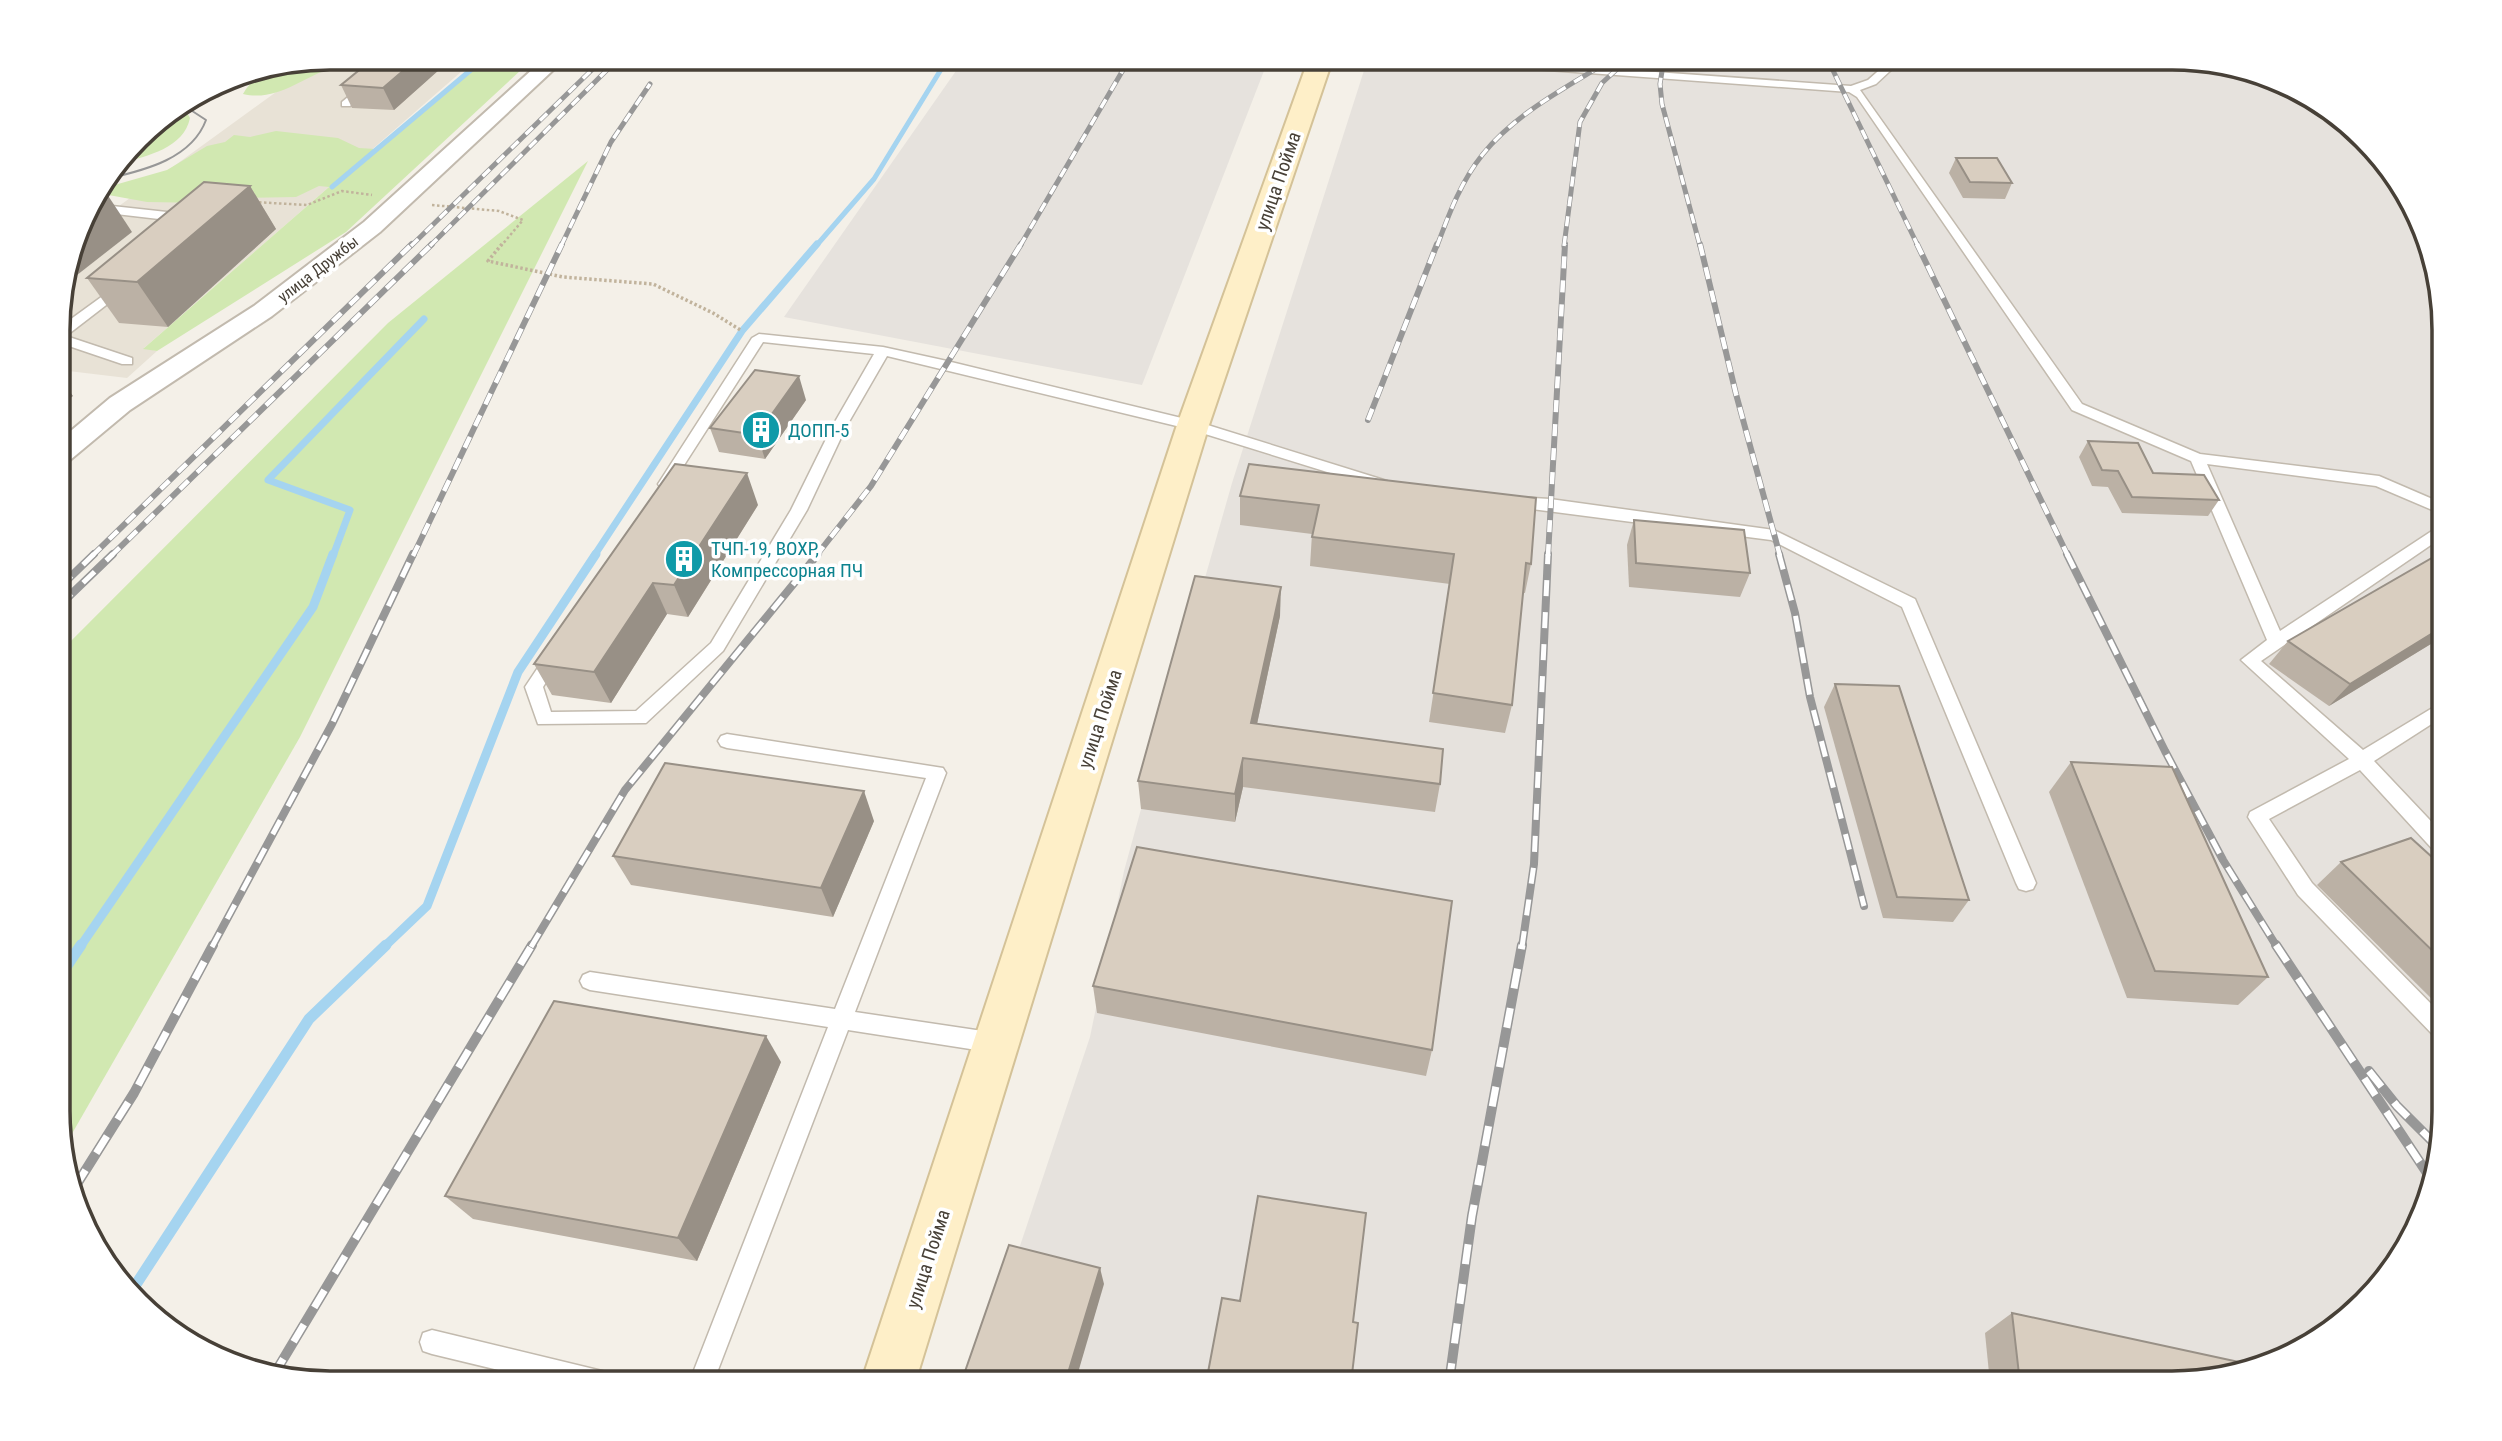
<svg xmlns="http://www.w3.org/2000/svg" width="2502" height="1441" font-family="'Roboto Condensed',sans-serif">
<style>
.residential{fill:#e8e2d6}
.industrial{fill:#e6e2dd}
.green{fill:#d1e8b1}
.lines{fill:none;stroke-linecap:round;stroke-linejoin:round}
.stream-far3{stroke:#a5d4f0;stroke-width:5}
.stream-far2{stroke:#a5d4f0;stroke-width:7}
.stream-far1{stroke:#a5d4f0;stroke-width:9}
.stream{stroke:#a5d4f0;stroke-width:11}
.lane-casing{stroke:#c2baae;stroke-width:3}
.street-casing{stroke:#c2baae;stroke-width:4}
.secondary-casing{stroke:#d4c298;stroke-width:4}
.path-far1{stroke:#c1b39c;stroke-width:2.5;stroke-dasharray:2.5 2.5;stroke-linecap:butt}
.path{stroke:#c1b39c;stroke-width:3.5;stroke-dasharray:2.5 2.5;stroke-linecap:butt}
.lane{fill:#fff;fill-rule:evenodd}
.street{fill:#fff;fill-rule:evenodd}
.secondary{fill:#feefc8;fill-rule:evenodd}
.tram{stroke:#979797;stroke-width:2}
.rail-far3-casing{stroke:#979797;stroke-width:5}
.rail-far2-casing{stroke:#979797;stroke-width:6}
.rail-far1-casing{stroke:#979797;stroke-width:8}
.rail-casing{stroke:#979797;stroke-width:10}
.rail-far3{stroke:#fff;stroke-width:3.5;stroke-dasharray:10;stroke-linecap:butt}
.rail-far2{stroke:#fff;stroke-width:4.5;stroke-dasharray:12;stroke-linecap:butt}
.rail-far1{stroke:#fff;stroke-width:5;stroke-dasharray:16;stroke-linecap:butt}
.rail{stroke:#fff;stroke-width:7;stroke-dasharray:20;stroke-linecap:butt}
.wall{fill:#bbb1a5}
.shaded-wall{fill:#989086}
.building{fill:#d9cec0;stroke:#989086;stroke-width:2}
.labels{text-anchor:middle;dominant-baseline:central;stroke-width:7;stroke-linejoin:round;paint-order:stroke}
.far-street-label{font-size:16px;fill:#474037;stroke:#fff}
.street-label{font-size:19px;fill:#474037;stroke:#fff}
.culture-label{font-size:19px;fill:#0d838f;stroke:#fff;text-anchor:start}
.rim{fill:none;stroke:#474037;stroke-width:3.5}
</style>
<rect width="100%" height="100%" fill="#f4f0e8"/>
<polygon class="residential" points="330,58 477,58 144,348 157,351 127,378 60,370 60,295 86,209 90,204 119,206 312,66"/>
<g class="industrial">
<polygon points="965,58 1269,58 1142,385 784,317"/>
<polygon points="1368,58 2172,58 2243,67 2308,94 2399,179 2430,243 2444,312 2444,1128 2408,1247 2323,1338 2259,1369 2189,1383 974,1383 1090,1037 1124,871 1197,606 1232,483"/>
</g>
<g class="green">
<path d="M330 58H386C368 59 349 61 331 68 302 78 276 102 243 94 259 64 300 64 330 58Z"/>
<polygon points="485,58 534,58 346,232 157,351 143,349 329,187 319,186 296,197 244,198 207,203 147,202 103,194 104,188 167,170 207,146 225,142 234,135 250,137 276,131 338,138 359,148 376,149"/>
<path d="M180 107 185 109 190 118C184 148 147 156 122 163L150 126Z"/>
<polygon points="588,161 300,737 62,1151 60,652 388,323"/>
</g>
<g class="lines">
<g class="stream-far3">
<polyline points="332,187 485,58"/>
<polyline points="816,246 874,179 948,58"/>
</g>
<g class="stream-far2">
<polyline points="333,556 350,510 268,480 424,319"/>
<polyline points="594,556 742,331 817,244"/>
</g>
<g class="stream-far1">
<polyline points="80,947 313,607 333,554"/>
<polyline points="384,947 427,906 518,672 596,554"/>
</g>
<g class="stream">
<polyline points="60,976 81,945"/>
<polyline points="133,1289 309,1019 386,945"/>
</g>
<g class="lane-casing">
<g id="lane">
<polygon points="395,58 406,58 350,106 342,106 342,102"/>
<polygon points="1418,58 1463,58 1851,86 1868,80 1893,58 1904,58 1876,84 1860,90 2082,404 2200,454 2379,476 2444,504 2444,515 2376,486 2207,464 2280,631 2444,523 2444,536 2261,661 2363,750 2444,701 2444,716 2374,761 2444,835 2444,856 2437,854 2360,770 2269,819 2312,883 2444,1017 2444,1041 2437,1039 2298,895 2248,817 2250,812 2349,759 2241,660 2267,640 2191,461 2072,410 1857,97 1849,92 1423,61"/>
<polygon points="2128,58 2156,58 2249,70 2262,75 2258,77 2133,61"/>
<polygon points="244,75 218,96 197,97 211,91 230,78"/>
<polygon points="94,204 185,214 191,218 185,222 90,211 88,208"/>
<polygon points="122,282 127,283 127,289 66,336 132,358 132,364 122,364 60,343 60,327"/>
<polygon points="759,334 883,347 947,361 1198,422 1387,481 1389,484 1382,489 1189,429 887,356 846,427 807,510 723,651 646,723 538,724 525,687 547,654 559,654 561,658 543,687 551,712 636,711 711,643 791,510 832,427 874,354 763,342 670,487 660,487 658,484 660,481 752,338"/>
<polygon points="1513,497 1550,499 1774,530 1915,599 2036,883 2033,889 2026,891 2019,889 2016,883 1902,607 1771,540 1508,506 1505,502"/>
<polygon points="727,734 943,768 946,773 855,1012 996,1033 1003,1036 1006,1043 1003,1050 996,1053 848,1030 713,1383 689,1383 828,1027 590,990 583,987 580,981 583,975 590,972 835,1009 926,778 727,748 721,746 718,741 721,736"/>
<polygon points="432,1330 602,1371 611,1374 614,1383 552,1383 432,1354 423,1351 420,1342 423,1333"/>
</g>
</g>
<g class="street-casing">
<polygon id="street" points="545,58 566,58 380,232 272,316 130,410 70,460 60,463 60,440 110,398 254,306 364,222"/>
</g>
<g class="secondary-casing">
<polygon id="secondary" points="1309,58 1333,58 1209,425 915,1383 861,1383 1177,425"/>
</g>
<g class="path-far1">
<polyline points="254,202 307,205 342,191 372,195"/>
<polyline points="432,205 499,211 523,220 501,246"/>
</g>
<polyline class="path" points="502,244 488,261 563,277 653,284 713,313 742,331"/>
<use href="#lane" class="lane"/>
<use href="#street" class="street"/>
<use href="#secondary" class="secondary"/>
<path class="tram" d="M110 178C146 170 192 158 206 120L183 105"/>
<g class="rail-far3-casing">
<g id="rail-far3">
<polyline points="1664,58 1660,84 1662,104 1700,246"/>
<polyline points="1827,58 1918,246"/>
<polyline points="411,246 604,58"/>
<polyline points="430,246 619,58"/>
<polyline points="561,246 611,142 650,84"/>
<polyline points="1020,246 1130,58"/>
<path d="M1437 246C1449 214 1461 181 1483 154 1517 112 1569 86 1614 58"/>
<polyline points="1564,246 1580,122 1602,83 1629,58"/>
</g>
</g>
<g class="rail-far2-casing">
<g id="rail-far2">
<polyline points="1700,244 1736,394 1780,556"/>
<polyline points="1917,244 2068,556"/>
<polyline points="1368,420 1437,244"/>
<polyline points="92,556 412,244"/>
<polyline points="111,556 432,244"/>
<polyline points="413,556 562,244"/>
<polyline points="816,556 871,486 1021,244"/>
<polyline points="1548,556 1565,244"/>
</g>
</g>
<g class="rail-far1-casing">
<g id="rail-far1">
<polyline points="1779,554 1795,613 1810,697 1864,906"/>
<polyline points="2067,554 2165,751 2223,860 2277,947"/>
<polyline points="60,587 94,554"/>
<polyline points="60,605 113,554"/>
<polyline points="212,947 332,724 413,554"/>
<polyline points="531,947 625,790 818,554"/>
<polyline points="1522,947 1534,864 1548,554"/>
</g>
</g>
<g class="rail-casing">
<g id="rail">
<polyline points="2276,945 2429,1176"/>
<polyline points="2369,1071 2397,1106 2438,1147"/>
<polyline points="75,1187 134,1093 213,945"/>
<polyline points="273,1376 532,945"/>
<polyline points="1449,1383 1472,1216 1522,945"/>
</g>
</g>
<use href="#rail-far3" class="rail-far3"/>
<use href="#rail-far2" class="rail-far2"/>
<use href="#rail-far1" class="rail-far1"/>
<use href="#rail" class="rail"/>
</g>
<g class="wall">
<polygon points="1513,58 1595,58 1588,63"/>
<polygon points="440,69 394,110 352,108 341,85"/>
<polygon points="1956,158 2012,183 2005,199 1963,198 1949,173"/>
<polygon points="250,186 276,229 168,327 119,323 87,278"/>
<polygon points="806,400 765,459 719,452 710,428"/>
<polygon points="2088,441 2153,473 2219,500 2208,516 2122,513 2108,487 2092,486 2079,457"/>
<polygon points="1249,464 1531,564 1525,593 1523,593 1512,705 1505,733 1429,722 1450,584 1310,566 1312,534 1240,525 1240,496"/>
<polygon points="758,505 688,617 667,614 611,703 552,695 534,664"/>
<polygon points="1634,520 1750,573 1740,597 1629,587 1627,545"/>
<polygon points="1280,616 1257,724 1440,784 1435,812 1243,787 1235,822 1141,809 1138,781"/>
<polygon points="2444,636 2329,706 2269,664 2288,641"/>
<polygon points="1835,684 1969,900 1953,922 1883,918 1824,707"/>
<polygon points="2071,762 2268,977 2238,1005 2127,998 2049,792"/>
<polygon points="874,821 833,917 631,885 613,856"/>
<polygon points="2341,862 2444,868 2444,1011 2317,885"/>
<polygon points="1093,986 1432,1050 1426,1076 1097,1013"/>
<polygon points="781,1062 697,1261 473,1219 445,1196"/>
<polygon points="2012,1313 2189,1383 1990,1383 1985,1333"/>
</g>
<g class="shaded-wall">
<polygon points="418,58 434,58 440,69 394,110 383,88"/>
<polygon points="1589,58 1595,58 1588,63"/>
<polygon points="250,186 276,229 168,327 137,282"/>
<polygon points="103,188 132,232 63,286 86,209"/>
<polygon points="799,376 806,400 765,459 757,435"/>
<polygon points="60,379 73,396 60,406"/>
<polygon points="747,473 758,505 688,617 674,585"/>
<polygon points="653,583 667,614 611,703 594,672"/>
<polygon points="1281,587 1280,616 1251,752 1251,723"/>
<polygon points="2444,626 2444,636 2329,706 2350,684"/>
<polygon points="1243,758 1243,787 1235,822 1235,794"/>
<polygon points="864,791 874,821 833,917 821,888"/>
<polygon points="766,1036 781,1062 697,1261 678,1238"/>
<polygon points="1100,1268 1104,1284 1075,1383 1065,1383"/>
</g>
<g class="building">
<polygon points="374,58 418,58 383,88 341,85"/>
<polygon points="1956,158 1997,158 2012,183 1970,182"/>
<polygon points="204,182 250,186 137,282 87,278"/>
<polygon points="755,370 799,376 757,435 710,428"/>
<polygon points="2088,441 2138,443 2153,473 2204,475 2219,500 2132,497 2118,471 2102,470"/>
<polygon points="675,464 747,473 674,585 653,583 594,672 534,664"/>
<polygon points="1249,464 1536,498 1531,564 1526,563 1512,705 1433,693 1454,554 1312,537 1319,505 1240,496"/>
<polygon points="1634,520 1744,530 1750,573 1636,563"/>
<polygon points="2444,551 2444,626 2350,684 2288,641"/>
<polygon points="1195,576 1281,587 1251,723 1443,749 1440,784 1243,758 1235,794 1138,781"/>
<polygon points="1835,684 1899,686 1969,900 1897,897"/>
<polygon points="2071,762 2172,767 2268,977 2155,971"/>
<polygon points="665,763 864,791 821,888 613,856"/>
<polygon points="2411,838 2444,868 2444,962 2341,862"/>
<polygon points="1137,847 1452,901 1432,1050 1093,986"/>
<polygon points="554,1001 766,1036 678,1238 445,1196"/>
<polygon points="1258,1196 1366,1213 1353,1322 1358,1323 1351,1383 1206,1383 1222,1298 1240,1301"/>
<polygon points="1009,1245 1100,1268 1065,1383 961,1383"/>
<polygon points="2012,1313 2262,1367 2259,1369 2189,1383 2020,1383"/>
</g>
<defs>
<g id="building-disc" transform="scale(2.0125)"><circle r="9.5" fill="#0f9aa8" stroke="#fff"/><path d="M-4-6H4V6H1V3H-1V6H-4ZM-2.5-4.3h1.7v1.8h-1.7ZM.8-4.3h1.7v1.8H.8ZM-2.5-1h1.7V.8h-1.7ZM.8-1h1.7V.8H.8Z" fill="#fff"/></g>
</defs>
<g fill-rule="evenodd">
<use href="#building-disc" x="761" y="430"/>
<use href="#building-disc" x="684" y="559"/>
</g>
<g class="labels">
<g class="far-street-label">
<text transform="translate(318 269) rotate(-38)">улица Дружбы</text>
</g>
<g class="street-label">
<text transform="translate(1278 181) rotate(-71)">улица Пойма</text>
<text transform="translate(1100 719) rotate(-72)">улица Пойма</text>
<text transform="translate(928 1259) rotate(-72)">улица Пойма</text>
</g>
<g class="culture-label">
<text x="788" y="430">ДОПП-5</text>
<text x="711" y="548">ТЧП-19, ВОХР,<tspan x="711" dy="22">Компрессорная ПЧ</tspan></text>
</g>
</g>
<path d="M0 0H2502V1441H0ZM330 70H2172A260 260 0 0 1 2432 330V1111A260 260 0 0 1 2172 1371H330A260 260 0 0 1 70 1111V330A260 260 0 0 1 330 70Z" fill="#fff" fill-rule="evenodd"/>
<path class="rim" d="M330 70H2172A260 260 0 0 1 2432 330V1111A260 260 0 0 1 2172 1371H330A260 260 0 0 1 70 1111V330A260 260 0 0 1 330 70Z"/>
</svg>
